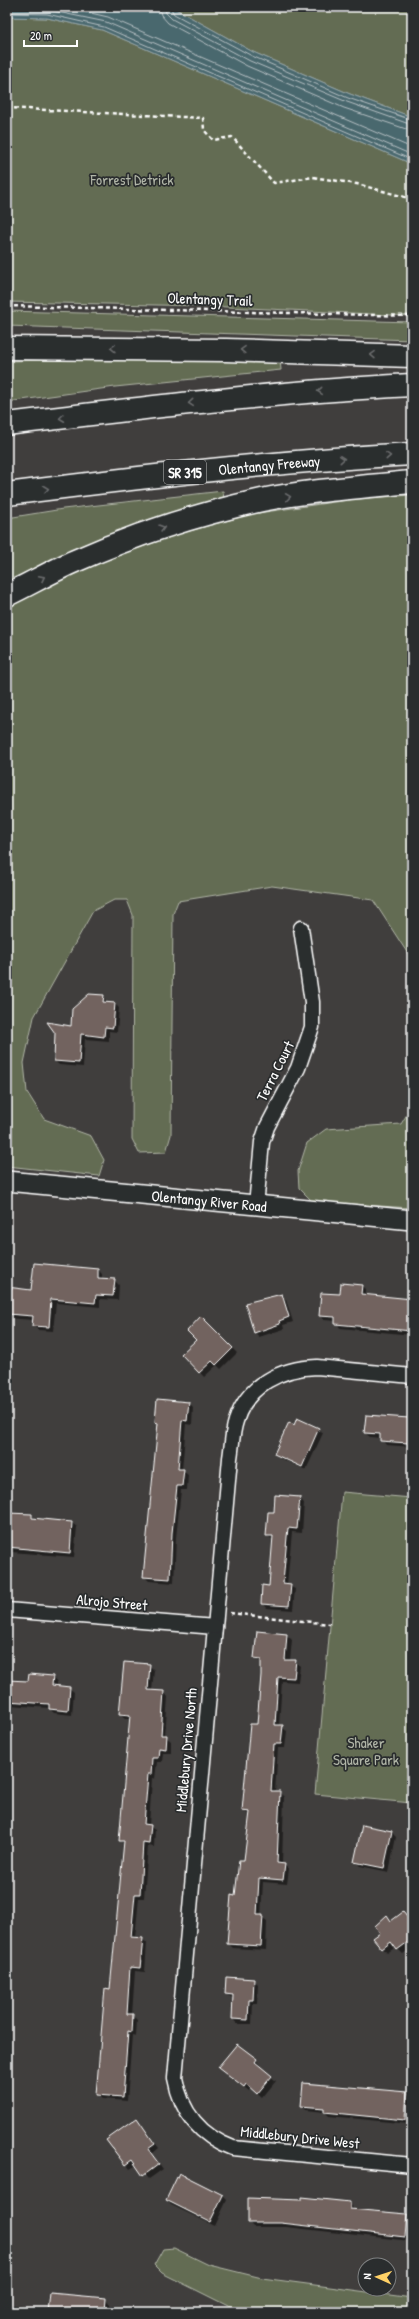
<svg xmlns="http://www.w3.org/2000/svg" width="419" height="2319" font-family="'Patrick Hand',sans-serif">
<style>
.green{fill:#636c52;stroke:#b1b6a8}
.water{fill:#4a676e;stroke:#92a4a8}
.shadow{fill:#0007}
.lines{fill:none;stroke-linecap:round;stroke-linejoin:round}
.shore{stroke:#b7c2c5;stroke-width:1}
.building{fill:#72645f;stroke:#fff}
.minor-casing{stroke:#fff;stroke-width:17}
.secondary-casing{stroke:#fff;stroke-width:22}
.motorway-casing{stroke:#fff;stroke-width:25}
.path{stroke:#fff;stroke-width:2.5;stroke-dasharray:4 3;stroke-linecap:butt}
.minor{stroke:#2a2d2e;stroke-width:14}
.secondary{stroke:#2a2d2e;stroke-width:19}
.motorway{stroke:#2a2d2e;stroke-width:22}
.oneway{stroke:#6a6c6d}
.labels{text-anchor:middle;dominant-baseline:central;stroke-width:3.5;stroke-linejoin:round;paint-order:stroke}
.shield{fill:#2a2d2e;stroke:#bfc0c0;stroke-width:1}
.shield-label{font-size:14px;font-weight:bold;fill:#fff}
.park-label{font-size:15px;fill:#b1b6a8;stroke:#2a2d2e}
.street-label{font-size:15px;fill:#fff;stroke:#2a2d2e}
</style>
<rect width="100%" height="100%" fill="#403e3d"/>
<filter id="ink" filterUnits="userSpaceOnUse"><feTurbulence type="fractalNoise" baseFrequency=".025" numOctaves="2"/><feDisplacementMap in="SourceGraphic" scale="8" xChannelSelector="R" yChannelSelector="G"/><feConvolveMatrix kernelMatrix="1 2 1 2 8 2 1 2 1" color-interpolation-filters="sRGB"/></filter>
<g filter="url(#ink)">
<g class="green">
<polygon points="172,7 412,7 412,117 350,94 253,52"/>
<polygon points="7,17 47,18 102,30 412,164 412,316 207,306 7,302"/>
<polygon points="7,311 412,322 412,340 7,326"/>
<polygon points="147,358 280,359 281,370 115,387 7,402 7,361"/>
<polygon points="223,491 224,500 139,525 77,548 7,581 7,518 63,509"/>
<polygon points="412,495 412,960 373,900 272,886 178,901 173,914 171,1135 166,1152 139,1153 132,1139 133,915 127,900 114,900 93,911 34,1017 24,1063 27,1092 44,1119 91,1136 104,1160 99,1176 7,1166 7,604 83,568 175,535 251,514 355,499"/>
<polygon points="412,1071 412,1208 313,1202 299,1188 298,1171 307,1143 326,1129 401,1124 409,1111"/>
<polygon points="342,1492 412,1498 412,1803 315,1794"/>
<polygon points="174,2248 209,2265 262,2278 412,2298 412,2312 240,2312 162,2273 154,2265 163,2249"/>
</g>
<polygon class="water" points="7,7 172,7 253,52 350,94 412,117 412,164 102,30 47,18 7,17"/>
<g class="shadow">
<polygon points="103,996 107,1003 115,1004 119,1008 117,1032 109,1031 109,1041 85,1039 83,1067 59,1065 55,1061 72,1027"/>
<polygon points="98,1270 102,1274 102,1279 114,1280 119,1285 118,1300 100,1299 100,1307 56,1303 53,1331 38,1330 33,1325 33,1320 7,1318 7,1288 32,1291"/>
<polygon points="362,1286 366,1290 366,1295 412,1300 412,1335 340,1328 336,1321 324,1320 320,1316 341,1295"/>
<polygon points="282,1295 286,1300 293,1322 283,1325 284,1329 259,1337 255,1332"/>
<polygon points="201,1318 237,1353 221,1369 217,1365 204,1377 183,1354 197,1340"/>
<polygon points="189,1403 193,1407 192,1425 186,1424 182,1470 188,1475 187,1490 181,1490 176,1538 174,1583 149,1581 144,1576 159,1425 156,1422"/>
<polygon points="367,1416 412,1419 412,1447 386,1445 381,1438 370,1437 365,1433"/>
<polygon points="298,1419 319,1429 323,1433 306,1470 280,1458 275,1454"/>
<polygon points="299,1498 304,1503 302,1533 292,1532 287,1585 295,1589 293,1610 266,1608 262,1603 270,1587 274,1540 267,1536 275,1514"/>
<polygon points="9,1514 31,1515 36,1520 72,1523 77,1527 74,1557 11,1552 7,1548"/>
<polygon points="258,1632 287,1635 292,1640 290,1661 295,1661 300,1666 298,1682 282,1681 279,1726 287,1731 285,1748 278,1748 275,1792 279,1792 284,1797 282,1864 289,1869 287,1884 263,1882 261,1916 267,1921 266,1950 233,1948 228,1943 236,1897 245,1861 250,1815 243,1811 258,1725 262,1675 262,1662 256,1658"/>
<polygon points="149,1665 154,1670 152,1691 164,1692 168,1697 165,1736 171,1741 171,1753 163,1753 162,1762 157,1762 155,1779 152,1778 149,1826 155,1830 154,1847 148,1846 144,1898 139,1898 135,1938 142,1939 147,1943 145,1972 135,1971 132,2015 137,2020 136,2036 132,2035 127,2101 102,2099 97,2095 111,1990 124,1844 120,1840 131,1719 125,1718 120,1714"/>
<polygon points="53,1677 57,1682 57,1687 69,1688 74,1692 72,1715 54,1713 49,1708 10,1705 7,1702 7,1681 29,1682"/>
<polygon points="391,1832 396,1837 389,1872 360,1866 355,1862"/>
<polygon points="387,1917 392,1921 412,1924 412,1947 403,1954 396,1947 387,1953 375,1939 382,1933"/>
<polygon points="254,1980 258,1984 257,2004 253,2004 252,2024 237,2024 233,2019 234,1999 226,1994"/>
<polygon points="256,2060 260,2065 259,2067 276,2081 262,2098 251,2088 249,2091 224,2071"/>
<polygon points="406,2092 411,2097 409,2124 329,2116 325,2112 306,2110 302,2106"/>
<polygon points="137,2119 159,2148 152,2154 163,2169 149,2179 137,2165 130,2169 108,2140"/>
<polygon points="179,2175 223,2196 227,2200 215,2226 171,2205 167,2200"/>
<polygon points="350,2203 354,2210 406,2215 411,2219 410,2241 286,2227 253,2227 249,2222"/>
<polygon points="51,2294 106,2299 110,2304 110,2312 49,2312"/>
<polygon points="7,2304 22,2306 27,2311 33,2312 7,2312"/>
</g>
<g class="lines">
<g class="shore">
<polyline points="65,7 108,17 412,148"/>
<polyline points="159,7 161,15 168,23 247,66 344,108 412,131"/>
<polyline points="165,7 166,13 172,19 250,61 347,102 412,125"/>
<polyline points="170,7 174,14 252,56 348,98 412,120"/>
<polyline points="7,8 48,10 106,22 412,155"/>
<polyline points="7,13 47,14 104,27 412,160"/>
</g>
</g>
<g class="building">
<polygon points="89,994 104,995 103,1002 115,1003 113,1028 105,1027 104,1037 81,1034 79,1063 54,1061 55,1033 47,1022 71,1026 72,1009"/>
<polygon points="34,1263 98,1269 98,1278 115,1279 113,1296 96,1295 95,1303 51,1299 49,1327 32,1326 33,1316 7,1314 7,1287 31,1290"/>
<polygon points="341,1283 362,1285 361,1294 412,1299 412,1331 335,1324 335,1317 319,1316 321,1293 340,1294"/>
<polygon points="282,1294 289,1317 279,1321 280,1324 254,1333 245,1303"/>
<polygon points="201,1316 233,1348 216,1365 212,1361 199,1373 181,1354 196,1340 187,1331"/>
<polygon points="157,1399 189,1402 187,1421 182,1420 178,1469 184,1469 182,1486 177,1486 172,1533 170,1579 143,1577 158,1423 155,1422"/>
<polygon points="366,1415 409,1418 408,1443 380,1441 380,1434 364,1433"/>
<polygon points="297,1418 319,1428 302,1467 274,1454 289,1422 294,1425"/>
<polygon points="275,1495 300,1497 297,1529 288,1528 287,1537 283,1583 291,1584 289,1606 261,1604 262,1585 269,1586 273,1536 266,1536 268,1512 274,1512"/>
<polygon points="8,1513 32,1514 32,1518 72,1522 70,1553 7,1547"/>
<polygon points="257,1631 287,1634 285,1660 296,1660 294,1678 278,1677 275,1725 283,1725 281,1744 274,1744 271,1791 280,1791 277,1863 285,1864 283,1880 259,1878 257,1915 263,1915 261,1946 227,1944 231,1895 235,1896 239,1860 244,1860 250,1812 242,1811 250,1724 257,1724 261,1675 261,1659 254,1658"/>
<polygon points="124,1662 150,1664 148,1690 164,1691 161,1735 167,1735 166,1749 159,1748 158,1758 152,1758 151,1774 148,1774 144,1824 151,1825 149,1843 143,1842 140,1894 135,1894 131,1937 143,1938 140,1968 130,1967 127,2014 133,2014 132,2032 128,2031 123,2097 96,2095 105,1988 110,1989 124,1841 119,1841 130,1715 119,1714"/>
<polygon points="29,1674 53,1676 52,1685 70,1687 68,1711 49,1709 49,1704 7,1701 7,1680 28,1681"/>
<polygon points="362,1825 392,1831 384,1868 354,1862"/>
<polygon points="403,1912 412,1923 412,1939 397,1950 391,1942 382,1949 373,1938 380,1933 375,1926 387,1915 391,1921"/>
<polygon points="226,1977 254,1979 253,2000 249,2000 248,2020 232,2019 233,1995 225,1994"/>
<polygon points="237,2044 257,2059 255,2062 272,2076 257,2094 246,2084 244,2087 218,2067"/>
<polygon points="303,2083 407,2092 405,2120 324,2112 324,2108 301,2106"/>
<polygon points="137,2118 155,2144 148,2149 159,2164 143,2176 132,2160 125,2165 106,2140"/>
<polygon points="179,2173 223,2195 210,2222 166,2200"/>
<polygon points="301,2197 350,2202 350,2209 407,2214 405,2237 281,2223 248,2223 248,2198 301,2200"/>
<polygon points="50,2293 106,2298 105,2312 48,2312"/>
</g>
<g class="lines">
<g class="minor-casing">
<g id="minor">
<polyline points="256,1206 262,1142 267,1127 298,1068 312,1027 312,1002 301,928"/>
<path d="M412 1376 317 1367C281 1368 247 1385 236 1421 232 1433 232 1446 230 1458L175 2078C181 2112 200 2136 233 2148L412 2165"/>
<polyline points="7,1610 215,1627"/>
</g>
</g>
<g class="secondary-casing">
<g id="secondary">
<path id="s1" d="M7 1181 412 1220"/>
</g>
</g>
<g class="motorway-casing">
<g id="motorway">
<polyline points="7,348 226,350 412,356"/>
<path d="M7 424C142 408 276 392 412 385"/>
<path id="s2" d="M7 494C142 477 276 461 412 454"/>
<path d="M7 595C30 584 52 571 75 561 134 535 198 514 262 500 311 490 362 487 412 482"/>
</g>
</g>
<g class="path">
<polyline points="7,108 203,118 204,130 213,140 232,137 274,183 313,177 357,184 412,199"/>
<polyline points="7,306 412,316"/>
<polyline points="230,1613 330,1624"/>
</g>
<use href="#minor" class="minor"/>
<use href="#secondary" class="secondary"/>
<use href="#motorway" class="motorway"/>
</g>
<defs><path id="oneway-chevron" d="M-2-3.5L2.5 0L-2 3.5" fill="none" stroke-width="1.6" stroke-linecap="round" stroke-linejoin="round"/></defs>
<g class="oneway">
<use href="#oneway-chevron" transform="translate(113 348) rotate(-179)"/>
<use href="#oneway-chevron" transform="translate(243 350) rotate(-178)"/>
<use href="#oneway-chevron" transform="translate(373 355) rotate(-179)"/>
<use href="#oneway-chevron" transform="translate(320 391) rotate(175)"/>
<use href="#oneway-chevron" transform="translate(191 403) rotate(175)"/>
<use href="#oneway-chevron" transform="translate(62 418) rotate(173)"/>
<use href="#oneway-chevron" transform="translate(388 456) rotate(-3)"/>
<use href="#oneway-chevron" transform="translate(342 459) rotate(-5)"/>
<use href="#oneway-chevron" transform="translate(46 489) rotate(-7)"/>
<use href="#oneway-chevron" transform="translate(288 497) rotate(-8)"/>
<use href="#oneway-chevron" transform="translate(162 528) rotate(-16)"/>
<use href="#oneway-chevron" transform="translate(42 578) rotate(-27)"/>
</g>
</g>
<g class="labels">
<rect class="shield" x="164" y="460" width="42" height="24" rx="3"/>
<g class="shield-label">
<text x="185" y="472">SR 315</text>
</g>
<g class="park-label">
<text x="132" y="179">Forrest Detrick</text>
<text x="366" y="1742">Shaker<tspan x="366" dy="17">Square Park</tspan></text>
</g>
<g class="street-label">
<text transform="translate(210 299) rotate(2)">Olentangy Trail</text>
<text stroke="none"><textPath href="#s2" startOffset="264">Olentangy Freeway</textPath></text>
<text transform="translate(275 1071) rotate(-63)">Terra Court</text>
<text stroke="none"><textPath href="#s1" startOffset="203">Olentangy River Road</textPath></text>
<text transform="translate(112 1602) rotate(5)">Alrojo Street</text>
<text transform="translate(186 1750) rotate(-85)">Middlebury Drive North</text>
<text transform="translate(300 2137) rotate(6)">Middlebury Drive West</text>
</g>
</g>
<rect width="419" height="2319" fill="none" stroke="#2a2d2e" stroke-width="24"/>
<rect x="12" y="12" width="395" height="2295" fill="none" stroke="#fff" stroke-width="1.5" filter="url(#ink)"/>
<g transform="translate(377 2277) rotate(273)"><circle r="19" fill="#2a2d2e" stroke="#7f8182"/>
<path d="M0-3L7 15L0 10L-7 15Z" fill="#ffd166"/>
<text y="-6" font-size="11" font-weight="bold" text-anchor="middle" fill="#ffffff">N</text>
</g>
<path d="M24 40v6h53v-6" fill="none" stroke="#ffffff" stroke-width="2"/>
<text x="30" y="40" font-size="12" fill="#ffffff" stroke="#2a2d2e" stroke-width="3" paint-order="stroke">20 m</text>
</svg>
